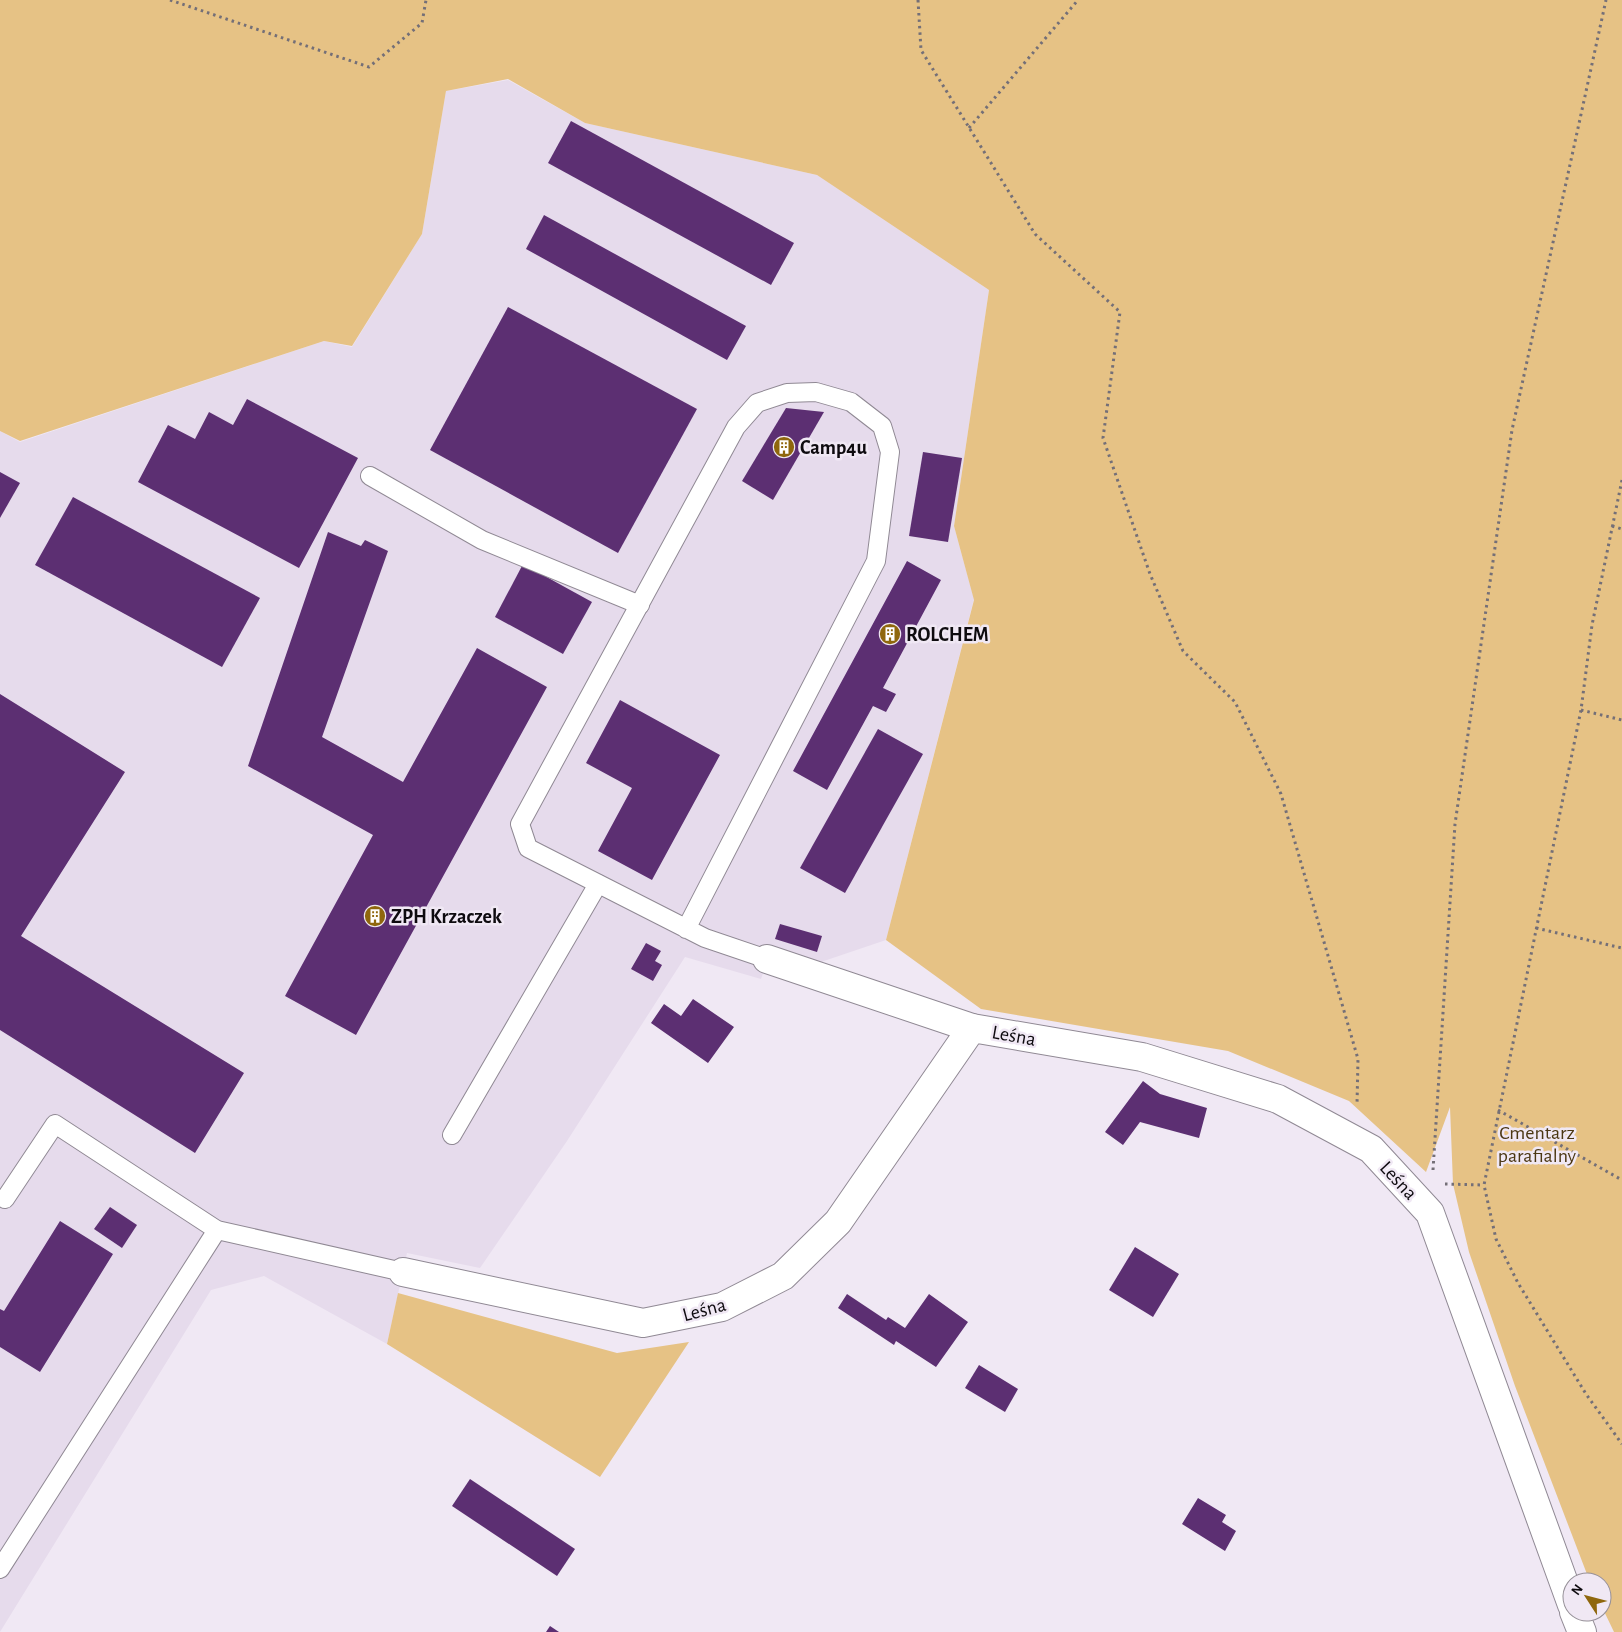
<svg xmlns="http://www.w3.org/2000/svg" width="1622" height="1632" viewBox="0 0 1622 1632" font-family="'Alegreya Sans',sans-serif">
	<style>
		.built { fill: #e6dbec }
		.green { fill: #e6c285 }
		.building { fill: #5c2f72 }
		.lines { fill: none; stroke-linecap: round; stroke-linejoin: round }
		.service-casing { stroke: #908994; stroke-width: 20 }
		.minor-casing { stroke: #908994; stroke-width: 30 }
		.path { stroke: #746f77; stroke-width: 3; stroke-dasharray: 2.5 4; stroke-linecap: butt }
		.service { stroke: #fff; stroke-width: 18 }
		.minor { stroke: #fff; stroke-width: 28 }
		.labels { text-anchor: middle; stroke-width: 5; stroke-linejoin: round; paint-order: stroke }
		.poi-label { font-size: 20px; font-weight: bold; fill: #0e0b0f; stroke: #f0e8f4; text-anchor: start }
		.street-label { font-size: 20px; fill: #0e0b0f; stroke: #f0e8f4 }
		.park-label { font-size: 20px; fill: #4b3713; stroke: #f0e8f4 }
	</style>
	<rect width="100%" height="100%" fill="#f0e8f4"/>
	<!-- built -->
	<polygon class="built" points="508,80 585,123 817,175 989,290 954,526 974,599 886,940 818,963 772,947 761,979 685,957 567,1141 480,1268 407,1253 387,1344 264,1276 211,1290 0,1632 0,431 20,442 324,341 352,347 422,234 446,91"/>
	<!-- green -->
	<g class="green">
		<polygon points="0,0 1622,0 1622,1632 1614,1632 1602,1607 1602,1582 1590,1582 1515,1386 1469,1252 1453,1184 1450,1107 1426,1172 1349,1101 1228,1051 981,1009 886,940 974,600 954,526 989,290 817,175 585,123 508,79 446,91 422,234 352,346 324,341 20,441 0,431"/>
		<polygon points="398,1293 617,1353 689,1342 600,1477 387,1344"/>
	</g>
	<!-- building -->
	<g class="building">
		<polygon points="571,121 794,243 771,285 548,163"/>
		<polygon points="544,215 746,326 727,360 526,249"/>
		<polygon points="508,307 697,409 618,553 430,450"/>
		<polygon points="247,399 358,458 299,568 138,482 168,425 195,439 209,412 233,425"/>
		<polygon points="786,408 824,412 773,500 742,481"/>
		<polygon points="923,452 962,458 948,542 909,536"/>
		<polygon points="0,472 20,483 0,518"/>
		<polygon points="73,497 260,598 222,667 35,565"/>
		<polygon points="328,532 361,546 365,540 388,551 322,737 403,782 477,648 547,687 356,1035 285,996 373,835 248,766"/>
		<polygon points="907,561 941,580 883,688 896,694 886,712 873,706 827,790 793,771"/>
		<polygon points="523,564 592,602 563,654 495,617"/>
		<polygon points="0,694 125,772 21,936 244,1073 195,1153 0,1030"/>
		<polygon points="620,700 720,755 652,880 598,851 632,788 586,763"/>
		<polygon points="878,729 923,754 845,893 800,868"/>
		<polygon points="780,924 822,936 817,952 775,939"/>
		<polygon points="646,943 661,951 655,961 662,965 653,981 631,969"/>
		<polygon points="693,999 734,1027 708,1063 651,1023 664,1004 681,1016"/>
		<polygon points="1143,1081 1160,1094 1207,1108 1199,1138 1140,1122 1123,1145 1105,1132"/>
		<polygon points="110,1207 137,1225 122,1248 94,1229"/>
		<polygon points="60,1221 113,1254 40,1372 0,1347 0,1309 4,1311"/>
		<polygon points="1135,1247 1179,1274 1153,1317 1109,1290"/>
		<polygon points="847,1294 886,1320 888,1317 905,1328 929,1294 968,1322 936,1367 896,1341 894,1345 838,1308"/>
		<polygon points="979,1365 1018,1389 1005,1412 965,1388"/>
		<polygon points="470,1479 575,1549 557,1576 452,1506"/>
		<polygon points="1198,1498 1226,1515 1222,1522 1236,1531 1225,1551 1182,1524"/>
		<polygon points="550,1626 559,1632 546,1632"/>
	</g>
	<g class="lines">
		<!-- service casing -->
		<g class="service-casing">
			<g id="service">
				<polyline points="370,476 482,540 640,605"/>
				<polyline points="686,929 876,561 890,452 882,426 851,402 816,392 787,393 757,403 736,427 520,824 528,848 705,938 767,959"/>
				<polyline points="452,1135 598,884"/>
				<polyline points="5,1199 55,1124 217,1230 403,1272"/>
				<polyline points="0,1569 217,1230"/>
			</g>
		</g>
		<!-- minor casing -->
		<g class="minor-casing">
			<g id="minor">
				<polyline points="767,959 972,1028"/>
				<polyline points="403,1272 643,1323 722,1307 783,1276 838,1222 972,1028 1142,1057 1278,1099 1371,1149 1430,1213 1572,1605"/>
				<polyline points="1574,1612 1582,1632"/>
			</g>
		</g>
		<!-- path -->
		<g class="path">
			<polyline points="170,0 369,67 422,23 426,0"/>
			<polyline points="918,0 921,50 1035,234 1120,312 1103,438 1150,574 1183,651 1235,702 1281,794 1358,1059 1357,1105"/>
			<polyline points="969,128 1078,0"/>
			<polyline points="1622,480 1592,625 1581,710 1484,1185 1496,1239 1518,1283 1586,1394 1622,1444"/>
			<polyline points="1612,526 1622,529"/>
			<polyline points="1581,710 1622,720"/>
			<polyline points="1536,928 1622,948"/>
			<polyline points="1498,1110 1622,1180"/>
			<polyline points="1433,1170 1455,824 1512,430 1606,0"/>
			<polyline points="1445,1184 1484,1185"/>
		</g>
		<!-- service -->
		<use href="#service" class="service"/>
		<!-- minor -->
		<use href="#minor" class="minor"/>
	</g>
	<!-- icons -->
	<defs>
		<g id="building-disc" transform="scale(1.125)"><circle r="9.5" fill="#8f670d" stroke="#f0e8f4"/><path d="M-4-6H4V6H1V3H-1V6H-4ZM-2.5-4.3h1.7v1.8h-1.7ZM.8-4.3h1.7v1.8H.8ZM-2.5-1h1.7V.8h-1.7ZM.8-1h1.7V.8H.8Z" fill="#fff"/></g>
	</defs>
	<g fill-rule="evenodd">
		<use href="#building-disc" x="784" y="447"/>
		<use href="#building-disc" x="890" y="634"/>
		<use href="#building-disc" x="375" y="916"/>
	</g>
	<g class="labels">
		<!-- poi labels -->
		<g class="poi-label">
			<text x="800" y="454">Camp4u</text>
			<text x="906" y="641">ROLCHEM</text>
			<text x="391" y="923">ZPH Krzaczek</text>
		</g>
		<!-- street labels -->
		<g class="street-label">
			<text transform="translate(1014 1035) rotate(10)" y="7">Leśna</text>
			<text transform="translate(1399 1180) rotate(47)" y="7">Leśna</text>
			<text transform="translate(704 1309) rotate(-15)" y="7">Leśna</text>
		</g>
		<!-- park labels -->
		<g class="park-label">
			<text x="1537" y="1139">Cmentarz<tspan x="1537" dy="23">parafialny</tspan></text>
		</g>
	</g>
	<!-- north arrow -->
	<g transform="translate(1587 1597) rotate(306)"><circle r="24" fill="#f0e8f4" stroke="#969098"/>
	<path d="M0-4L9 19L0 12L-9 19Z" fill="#8f670d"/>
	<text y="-8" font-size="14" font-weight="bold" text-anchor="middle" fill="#0e0b0f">N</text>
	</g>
</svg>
